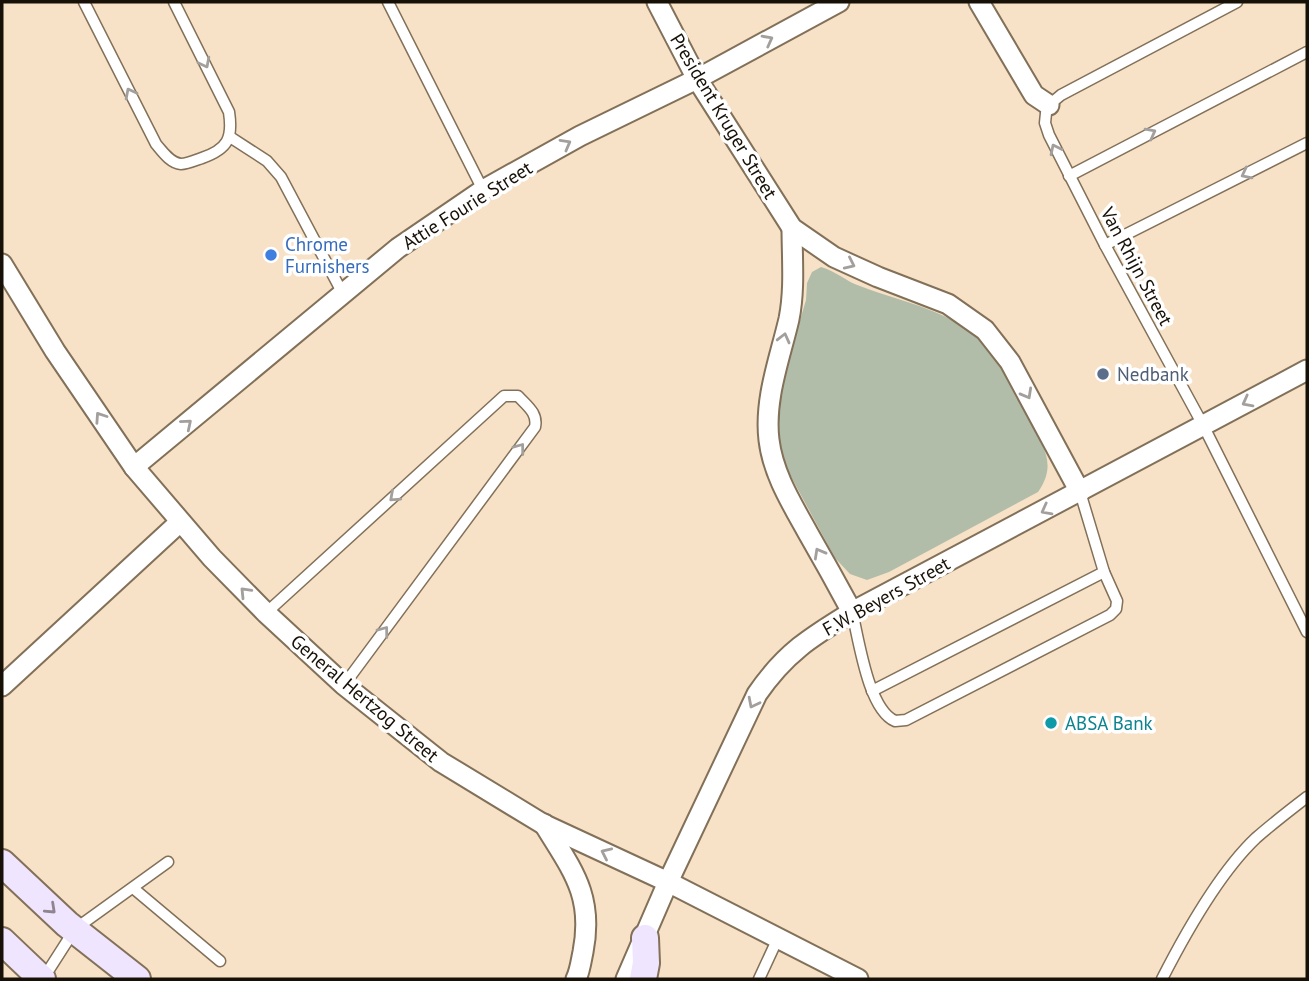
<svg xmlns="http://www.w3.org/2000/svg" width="1309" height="981" viewBox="0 0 1309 981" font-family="'PT Sans',sans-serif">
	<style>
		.green { fill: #b1bda9 }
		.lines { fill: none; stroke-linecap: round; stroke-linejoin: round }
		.lane-casing { stroke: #827058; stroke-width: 13 }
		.street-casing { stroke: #827058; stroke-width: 23 }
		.secondary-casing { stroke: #827058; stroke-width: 30 }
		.lane { stroke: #fff; stroke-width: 10 }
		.street { stroke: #fff; stroke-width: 19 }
		.secondary { stroke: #efe5fe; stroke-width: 26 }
		.oneway { stroke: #a29f9c }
		.oneway2 { stroke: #8e858f }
		.shop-dot { fill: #3f7fe0; stroke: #fff; stroke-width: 2.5 }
		.service-dot { fill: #5c6f8a; stroke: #fff; stroke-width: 2.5 }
		.culture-dot { fill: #0f9aa8; stroke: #fff; stroke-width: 2.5 }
		.labels { text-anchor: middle; stroke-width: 7; stroke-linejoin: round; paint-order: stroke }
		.street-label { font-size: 19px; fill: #171007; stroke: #fff }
		.shop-label { font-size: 19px; fill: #366cbe; stroke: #fff; text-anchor: start }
		.service-label { font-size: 19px; fill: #4e5e75; stroke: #fff; text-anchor: start }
		.culture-label { font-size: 19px; fill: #0d838f; stroke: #fff; text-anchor: start }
	</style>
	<rect width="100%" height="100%" fill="#f7e2c8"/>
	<!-- green -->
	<path class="green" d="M821 267C838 272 845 281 860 286 906 304 952 309 989 348 1002 362 1021 404 1031 423 1044 448 1057 465 1038 492L889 572 867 580 850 574 835 558 783 462 776 417 781 384 806 300 807 283 812 272Z"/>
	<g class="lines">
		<!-- lane casing -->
		<g class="lane-casing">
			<g id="lane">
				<path d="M84 2 156 144C162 151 170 163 181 164 187 164 196 160 202 158 228 149 233 138 229 112L174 2"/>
				<polyline points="388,2 483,190"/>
				<polyline points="1237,2 1061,95 1049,105 1046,113 1045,123 1049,135 1105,245 1203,425 1307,632"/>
				<polyline points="230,137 267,161 281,177 343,294"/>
				<polyline points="1069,176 1307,52"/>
				<polyline points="1105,245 1307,143"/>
				<path d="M852 612C859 640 868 709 895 721L906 720 1110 615 1116 609 1117 601 1104 572 1080 492"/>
				<path d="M266 613 504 396H518C527 406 538 413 535 427L344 685"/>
				<polyline points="872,691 1104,572"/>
				<polyline points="133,888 220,961"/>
				<polyline points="43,979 75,929 168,862"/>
				<polyline points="759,979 778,938"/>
				<path d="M1162 979C1185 934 1219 873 1256 838 1272 824 1290 810 1307 797"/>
			</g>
		</g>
		<!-- street casing -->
		<g class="street-casing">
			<g id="street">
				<polyline points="657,2 697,79 792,228 834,257 878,277 948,304 985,330 1010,362 1080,492"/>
				<polyline points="979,2 1034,95 1049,105"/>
				<path d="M792 228C792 258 795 289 789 319 780 358 764 399 769 440 773 474 792 504 808 533 823 559 838 586 852 612"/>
				<polyline points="2,264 55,351 134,467 212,558 266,613 344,685 441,762 543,824 668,882 858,979"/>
				<polyline points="134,467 398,248 483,190 580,136 697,79 839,2"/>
				<polyline points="2,686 180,522"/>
				<path d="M544 824C572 870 594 895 583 952 581 961 580 971 576 979"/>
				<path d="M626 979 668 882 757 694C785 653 811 637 852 612L1307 370"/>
			</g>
		</g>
		<!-- secondary casing -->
		<g class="secondary-casing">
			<g id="secondary">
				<polyline points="2,863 67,924 137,979"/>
				<polyline points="2,941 42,979"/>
				<polyline points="643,979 646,963 645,938"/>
			</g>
		</g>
		<!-- lane -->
		<use href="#lane" class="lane"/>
		<!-- street -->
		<use href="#street" class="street"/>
		<!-- secondary -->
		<use href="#secondary" class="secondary"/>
	</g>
	<!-- one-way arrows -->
	<defs><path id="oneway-chevron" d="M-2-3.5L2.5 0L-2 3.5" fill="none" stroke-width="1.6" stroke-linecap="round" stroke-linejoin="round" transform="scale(1.75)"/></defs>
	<g class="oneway">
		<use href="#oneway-chevron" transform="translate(768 40) rotate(-28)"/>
		<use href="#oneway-chevron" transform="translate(205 63) rotate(63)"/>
		<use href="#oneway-chevron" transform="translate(130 93) rotate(-117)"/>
		<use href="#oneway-chevron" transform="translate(1151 133) rotate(-28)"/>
		<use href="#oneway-chevron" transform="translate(566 144) rotate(-29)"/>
		<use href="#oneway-chevron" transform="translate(1055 149) rotate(-116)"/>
		<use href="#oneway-chevron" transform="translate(1246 174) rotate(153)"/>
		<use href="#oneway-chevron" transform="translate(850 264) rotate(25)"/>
		<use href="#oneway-chevron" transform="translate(784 338) rotate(-76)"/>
		<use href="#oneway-chevron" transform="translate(1027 394) rotate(61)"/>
		<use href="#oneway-chevron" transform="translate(1247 402) rotate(152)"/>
		<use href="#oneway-chevron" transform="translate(100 417) rotate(-124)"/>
		<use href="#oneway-chevron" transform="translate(187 424) rotate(-40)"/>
		<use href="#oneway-chevron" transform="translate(520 448) rotate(-53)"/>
		<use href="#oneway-chevron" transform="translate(394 497) rotate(138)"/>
		<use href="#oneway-chevron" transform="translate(1046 510) rotate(152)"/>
		<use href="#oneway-chevron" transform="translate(819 553) rotate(-119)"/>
		<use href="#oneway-chevron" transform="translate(245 592) rotate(-134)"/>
		<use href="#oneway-chevron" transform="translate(384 631) rotate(-53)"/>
		<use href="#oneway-chevron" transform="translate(753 703) rotate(117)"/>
		<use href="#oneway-chevron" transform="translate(606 853) rotate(-155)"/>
	</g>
	<use class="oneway2" href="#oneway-chevron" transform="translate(51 909) rotate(43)"/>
	<!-- markers -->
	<circle class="shop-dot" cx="271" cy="255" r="7"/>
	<circle class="service-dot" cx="1103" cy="374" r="7"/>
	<circle class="culture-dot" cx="1051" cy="723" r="7"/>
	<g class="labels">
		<!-- street labels -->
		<g class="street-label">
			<text transform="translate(724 116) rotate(59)" y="7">President Kruger Street</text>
			<text transform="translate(467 205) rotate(-32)" y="7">Attie Fourie Street</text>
			<text transform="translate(1137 266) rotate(62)" y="7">Van Rhijn Street</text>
			<text transform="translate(886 596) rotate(-29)" y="7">F.W. Beyers Street</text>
			<text transform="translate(365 698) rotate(40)" y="7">General Hertzog Street</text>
		</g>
		<!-- shop labels -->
		<g class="shop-label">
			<text x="285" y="251">Chrome<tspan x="285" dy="22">Furnishers</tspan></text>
		</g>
		<!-- service labels -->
		<g class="service-label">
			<text x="1117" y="381">Nedbank</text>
		</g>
		<!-- culture labels -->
		<g class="culture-label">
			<text x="1065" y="730">ABSA Bank</text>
		</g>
	</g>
	<!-- border -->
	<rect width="1309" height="981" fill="none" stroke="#171007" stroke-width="7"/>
</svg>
